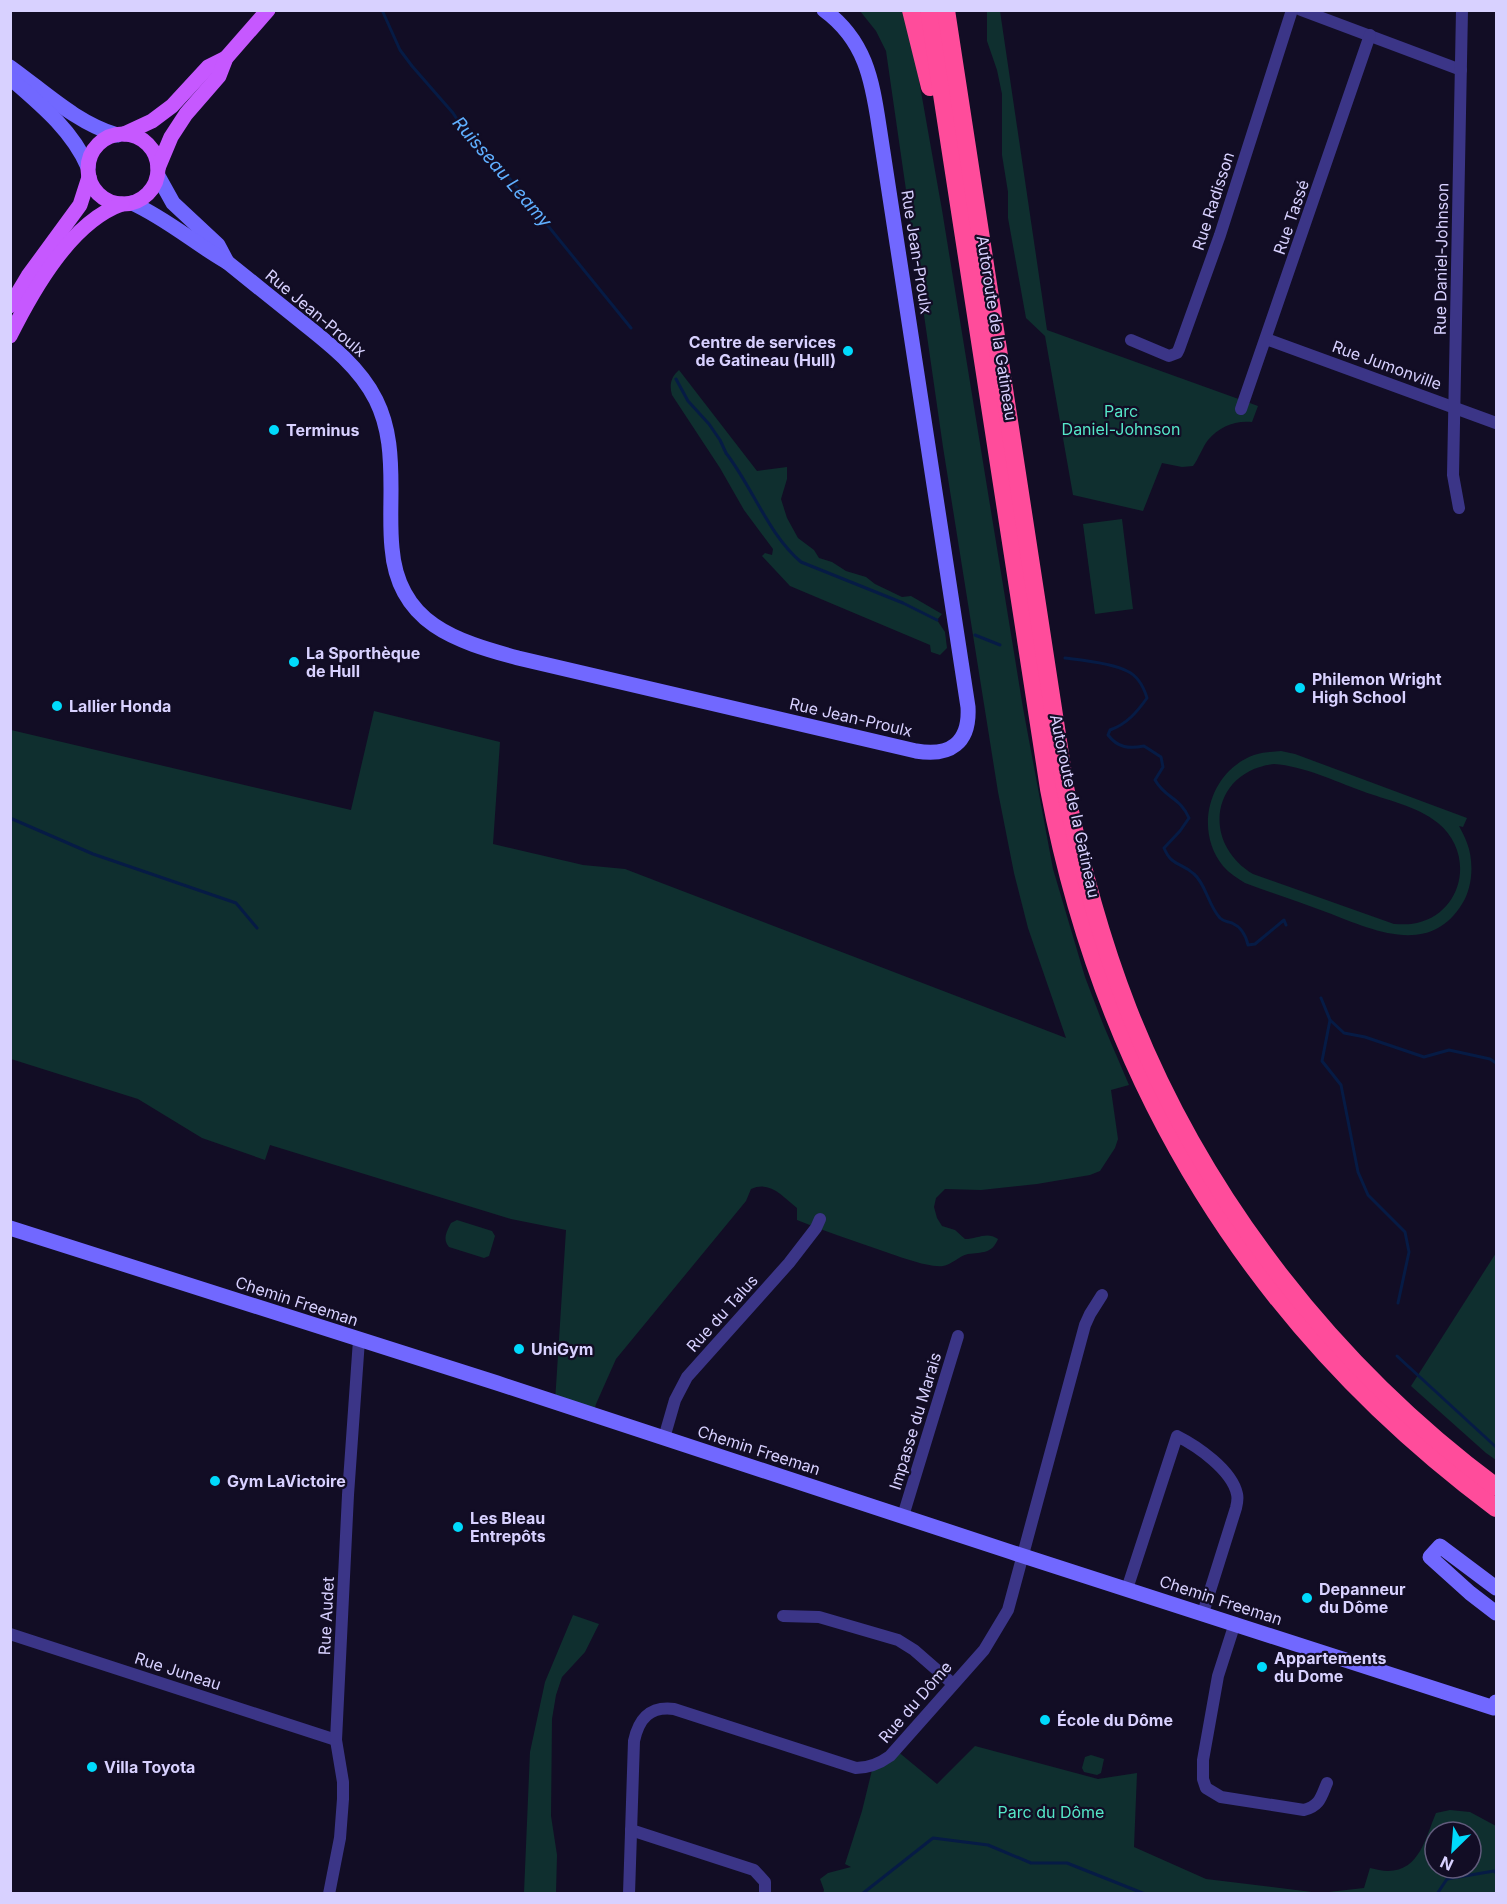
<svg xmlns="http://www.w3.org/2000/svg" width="1507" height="1904" viewBox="0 0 1507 1904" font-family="Inter,sans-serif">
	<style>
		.green { fill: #0f2f2f; fill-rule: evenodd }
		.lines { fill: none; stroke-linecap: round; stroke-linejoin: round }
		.stream { stroke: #061b45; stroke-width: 3 }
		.street { stroke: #3b3587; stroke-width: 12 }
		.secondary { stroke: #7168ff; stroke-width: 15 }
		.primary { stroke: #c658ff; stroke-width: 15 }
		.highway { stroke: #ff4c9b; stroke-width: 18 }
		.poi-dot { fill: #00dafc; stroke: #120d25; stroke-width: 2 }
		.labels { text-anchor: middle; stroke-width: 4.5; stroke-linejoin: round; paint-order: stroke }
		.street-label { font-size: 16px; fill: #d8d1ff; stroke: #120d25 }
		.poi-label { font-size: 16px; font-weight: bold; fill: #d8d1ff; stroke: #120d25; text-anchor: start }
		.park-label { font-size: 16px; fill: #55e7c8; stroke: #120d25 }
		.water-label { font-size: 18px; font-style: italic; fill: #5fafff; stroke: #120d25 }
	</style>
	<rect width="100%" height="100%" fill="#120d25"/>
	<!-- green -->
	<g class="green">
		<path d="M860 11H903L917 69 942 210 1023 708 1053 869 1085 977 1103 1024 1129 1085 1111 1090 1118 1139 1115 1148 1100 1171 1090 1175 1037 1184 981 1190 945 1189 936 1198 934 1207 937 1218 942 1226 955 1230 965 1239C977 1239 987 1231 998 1239 992 1254 982 1252 968 1254 959 1256 951 1265 943 1266 928 1268 895 1255 880 1250 852 1240 824 1231 797 1220V1208C783 1197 770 1180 751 1189L746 1201 616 1359 596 1404 593 1415 555 1402 566 1230 511 1219 270 1145 265 1160 202 1138 138 1099 11 1059V730L351 810 374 711 500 742 493 844 583 865 625 869 1066 1038 1028 928 1014 873 998 792 943 447 886 51 876 31Z"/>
		<path d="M987 11H1000L1047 330 1258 406 1252 422C1235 420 1219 427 1208 440 1202 448 1199 458 1193 466L1182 467 1162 463 1143 511 1073 495 1045 336 1026 318 1008 218V192L1002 155V94L997 70 987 41Z"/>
		<path d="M679 370 757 471 787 467V479L781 499 787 518 798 538 814 550 819 558 832 562 846 571 866 577 875 584 902 597 911 596 942 614 937 620 945 632 947 648 940 655 931 652 930 645 790 586 762 556 765 553 772 555 773 549 744 510 720 468 672 395C669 385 671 377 679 370Z"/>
		<polygon points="1122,519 1133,609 1095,614 1083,524"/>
		<path d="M1281 751 1295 754 1467 818 1463 827 1459 826C1462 832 1465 837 1467 843 1474 861 1473 887 1462 904 1429 958 1371 929 1326 912 1299 902 1272 893 1245 883 1237 878 1229 873 1223 866 1193 829 1210 771 1254 755 1263 752 1272 752 1281 751ZM1274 764C1304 766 1334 781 1362 791 1386 800 1417 806 1438 823 1475 853 1464 912 1417 923 1409 925 1401 924 1394 924L1253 874C1200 842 1212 771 1274 764Z"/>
		<path d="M457 1220 492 1231 495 1236 489 1256 484 1258 449 1247C442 1239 447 1231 451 1223Z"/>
		<polygon points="1496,1253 1496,1460 1486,1453 1411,1386"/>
		<polygon points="573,1615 599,1624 585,1652 562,1677 556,1695 552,1719 551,1816 557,1855 556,1893 524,1893 530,1752 545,1682"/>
		<path d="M975 1746 1098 1779 1137 1773 1134 1847 1206 1879 1320 1893 1364 1888 1370 1868C1376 1869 1382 1871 1388 1871 1420 1871 1426 1836 1436 1813L1450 1810 1470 1812 1496 1826V1893L823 1894 824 1890 820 1879 828 1873 851 1867 845 1864 862 1811 873 1766 896 1750 937 1784ZM1435 1832H1471V1868H1435Z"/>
		<polygon points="1091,1755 1104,1759 1101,1773 1097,1775 1084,1772 1082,1768 1085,1757"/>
	</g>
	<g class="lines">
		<!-- stream -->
		<g class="stream">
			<polyline points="382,10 400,50 412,66 453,113 464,130 479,141 631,328"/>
			<path d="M676 379 688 401 709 424 720 440 726 453C753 488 768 534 801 562L903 603 937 620"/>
			<polyline points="975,635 1000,645"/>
			<path d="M1065 658C1081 660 1113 663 1127 671 1138 676 1144 688 1147 698 1137 712 1127 724 1110 730L1108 735C1118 748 1129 749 1144 746L1161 757 1163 767 1155 780C1166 799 1180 797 1189 818L1180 831 1164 848C1172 867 1181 862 1194 874 1206 884 1208 905 1220 918 1224 922 1227 921 1232 923 1241 927 1246 936 1248 945L1255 944 1284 920 1286 925"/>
			<polyline points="10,818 93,854 236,903 257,928"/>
			<polyline points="1321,998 1330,1020 1344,1033 1365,1037 1424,1057 1449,1050 1490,1059 1496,1063"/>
			<polyline points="1330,1020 1322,1061 1341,1085 1358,1172 1368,1195 1405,1232 1409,1252 1398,1303"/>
			<polyline points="1397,1356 1496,1447"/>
			<polyline points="862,1894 933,1838 988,1845 1031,1863 1067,1863 1145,1894"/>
			<polyline points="1267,1894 1297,1894"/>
			<polyline points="1437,1894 1447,1879 1494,1871 1496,1873"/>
		</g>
		<!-- street -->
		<g class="street">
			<polyline points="1301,10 1461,70"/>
			<polyline points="1266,339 1496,423"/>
			<polyline points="1131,340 1169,356 1177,353 1179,349 1220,235 1292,10"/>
			<polyline points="1241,409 1370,35"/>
			<polyline points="1459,508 1453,475 1462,10"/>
			<polyline points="664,1438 675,1400 687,1377 789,1263 816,1228 820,1219"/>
			<polyline points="903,1516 958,1336"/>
			<path d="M1127 1589 1177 1436C1197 1446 1232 1470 1237 1494 1238 1498 1237 1504 1236 1508L1203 1613"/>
			<polyline points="783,1616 819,1617 898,1640 914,1650 953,1684"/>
			<path d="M1235 1623 1218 1676 1203 1760V1779L1206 1788 1221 1797 1304 1810C1320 1806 1321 1797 1327 1783"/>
			<polyline points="10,1634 336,1740"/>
			<polyline points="631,1830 754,1870 765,1882 765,1894"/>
			<polyline points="329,1894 340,1838 343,1799 343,1782 336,1740 348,1495 359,1340"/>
			<path d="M629 1894 634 1741C639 1718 650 1706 674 1709L856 1768C869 1768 879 1764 890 1756L984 1650 1008 1610 1085 1325 1090 1314 1102 1295"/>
		</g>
		<!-- secondary -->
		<g class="secondary">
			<path d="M10 67C45 92 75 122 117 135"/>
			<path d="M10 78C40 104 72 130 88 167"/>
			<polyline points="158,176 173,203 218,245 227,262"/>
			<path d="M132 203C167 219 194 243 227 262 251 281 274 300 298 319 327 342 359 366 376 400 390 428 391 458 391 489 391 509 390 529 392 548 398 624 456 641 518 658L916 751C950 757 970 743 968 707L879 126C872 79 865 40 824 10"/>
			<polyline points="10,1228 497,1383 1011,1552 1494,1708 1496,1702"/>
			<polyline points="1496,1588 1440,1546 1430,1557 1470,1593 1496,1613"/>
		</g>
		<!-- primary -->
		<g class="primary">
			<polyline points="124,134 152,121 172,106 208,67 226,58"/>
			<circle cx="123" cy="169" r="35"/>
			<polyline points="158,168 171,137 186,114 219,76 226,58 268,10"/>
			<polyline points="10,306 28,276 80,205 89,177"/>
			<path d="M10 336C33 290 71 222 122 204"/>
		</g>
		<!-- highway -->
		<g class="highway">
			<polyline points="911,10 930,87"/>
			<path d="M929 10 1049 789C1105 1085 1254 1328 1496 1508"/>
			<path d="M946 10 1065 787C1080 863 1100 937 1128 1009 1202 1198 1333 1366 1496 1487"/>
		</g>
	</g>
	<!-- markers -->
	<g class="poi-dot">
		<circle cx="848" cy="351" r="6"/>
		<circle cx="274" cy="430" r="6"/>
		<circle cx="294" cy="662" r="6"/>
		<circle cx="1300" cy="688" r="6"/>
		<circle cx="57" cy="706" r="6"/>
		<circle cx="519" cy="1349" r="6"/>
		<circle cx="215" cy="1481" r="6"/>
		<circle cx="458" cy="1527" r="6"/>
		<circle cx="1307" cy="1598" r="6"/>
		<circle cx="1262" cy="1667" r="6"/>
		<circle cx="1045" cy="1720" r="6"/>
		<circle cx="92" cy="1767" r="6"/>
	</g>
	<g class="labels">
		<!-- street labels -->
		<g class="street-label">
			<text transform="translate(1213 201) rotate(-72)" y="6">Rue Radisson</text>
			<text transform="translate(1291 217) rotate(-71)" y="6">Rue Tassé</text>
			<text transform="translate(917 252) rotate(81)" y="6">Rue Jean-Proulx</text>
			<text transform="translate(1441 259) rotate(-89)" y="6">Rue Daniel-Johnson</text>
			<text transform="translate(316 313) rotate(40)" y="6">Rue Jean-Proulx</text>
			<text transform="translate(997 328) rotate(81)" y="6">Autoroute de la Gatineau</text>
			<text transform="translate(1387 365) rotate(20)" y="6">Rue Jumonville</text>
			<text transform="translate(851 717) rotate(13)" y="6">Rue Jean-Proulx</text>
			<text transform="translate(1075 806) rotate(78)" y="6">Autoroute de la Gatineau</text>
			<text transform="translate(297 1301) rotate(18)" y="6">Chemin Freeman</text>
			<text transform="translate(722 1313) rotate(-48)" y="6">Rue du Talus</text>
			<text transform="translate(915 1421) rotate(-73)" y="6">Impasse du Marais</text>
			<text transform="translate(759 1450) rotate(18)" y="6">Chemin Freeman</text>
			<text transform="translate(1221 1600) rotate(18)" y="6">Chemin Freeman</text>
			<text transform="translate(326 1616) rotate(-87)" y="6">Rue Audet</text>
			<text transform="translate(178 1671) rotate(18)" y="6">Rue Juneau</text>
			<text transform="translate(915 1702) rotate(-49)" y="6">Rue du Dôme</text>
		</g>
		<!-- poi labels -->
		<g class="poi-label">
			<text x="836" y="348" text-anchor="end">Centre de services<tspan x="836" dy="18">de Gatineau (Hull)</tspan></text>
			<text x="286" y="436">Terminus</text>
			<text x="306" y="659">La Sporthèque<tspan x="306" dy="18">de Hull</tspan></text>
			<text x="1312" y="685">Philemon Wright<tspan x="1312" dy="18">High School</tspan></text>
			<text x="69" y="712">Lallier Honda</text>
			<text x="531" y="1355">UniGym</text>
			<text x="227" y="1487">Gym LaVictoire</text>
			<text x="470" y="1524">Les Bleau<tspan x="470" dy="18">Entrepôts</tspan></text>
			<text x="1319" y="1595">Depanneur<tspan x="1319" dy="18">du Dôme</tspan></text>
			<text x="1274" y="1664">Appartements<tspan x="1274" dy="18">du Dome</tspan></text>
			<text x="1057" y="1726">École du Dôme</text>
			<text x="104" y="1773">Villa Toyota</text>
		</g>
		<!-- park labels -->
		<g class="park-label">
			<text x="1121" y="417">Parc<tspan x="1121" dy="18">Daniel-Johnson</tspan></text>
			<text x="1051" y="1818">Parc du Dôme</text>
		</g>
		<!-- water labels -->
		<g class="water-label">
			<text transform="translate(502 172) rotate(49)" y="6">Ruisseau Leamy</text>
		</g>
	</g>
	<!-- border -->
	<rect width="1507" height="1904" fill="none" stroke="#d8d1ff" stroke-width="24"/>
	<!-- north arrow -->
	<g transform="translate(1453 1850) rotate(205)"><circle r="28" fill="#120d25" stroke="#615b7c" stroke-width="1.5"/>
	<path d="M0-4.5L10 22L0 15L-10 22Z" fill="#00dafc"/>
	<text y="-9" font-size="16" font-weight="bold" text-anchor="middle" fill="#d8d1ff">N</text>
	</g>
</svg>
